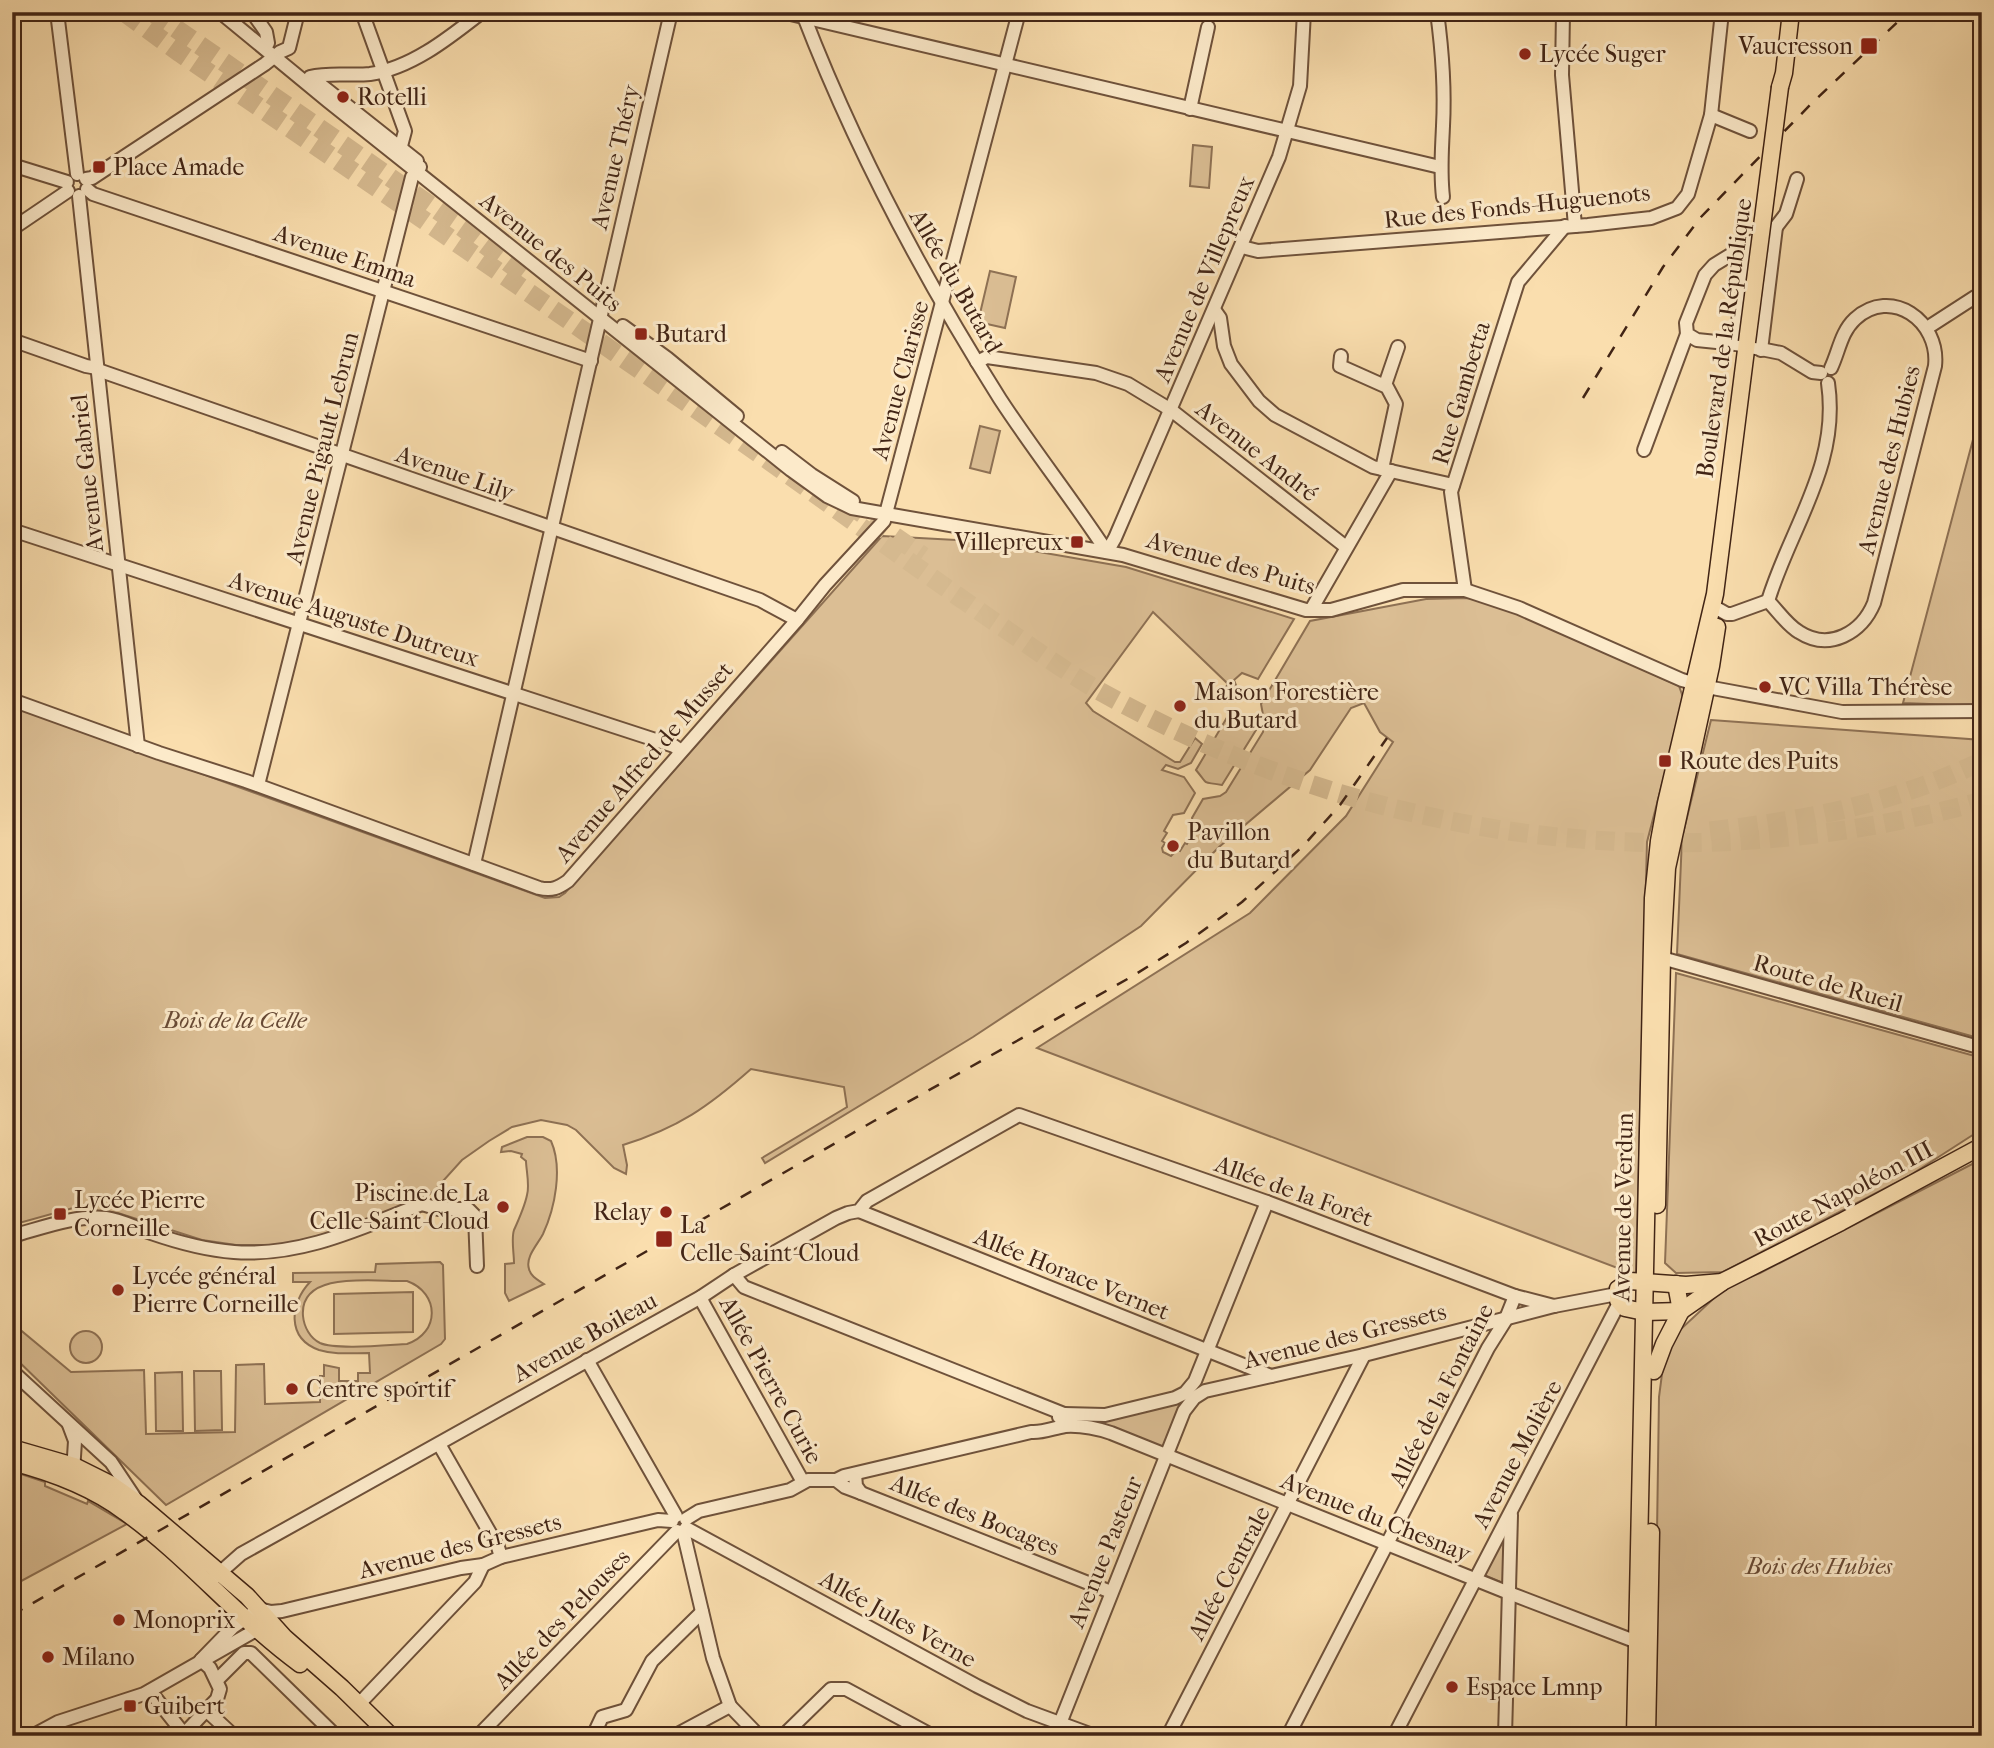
<svg xmlns="http://www.w3.org/2000/svg" width="1994" height="1748" viewBox="0 0 1994 1748" font-family="'IM FELL French Canon',serif">
	<style>
		.green { fill: #dbbe94; stroke: #8e7154; stroke-width: 2; fill-rule: evenodd }
		.lines { fill: none; stroke-linecap: round; stroke-linejoin: round }
		.highway-tunnel { stroke: #d5b98f; stroke-width: 19; stroke-dasharray: 19 10; stroke-linecap: butt }
		.minor-casing { stroke: #6f523b; stroke-width: 16 }
		.major-casing { stroke: #412415; stroke-width: 19 }
		.minor { stroke: #fceaca; stroke-width: 12 }
		.major { stroke: #fadeae; stroke-width: 16 }
		.rail { stroke: #412415; stroke-width: 2.5; stroke-dasharray: 12 12; stroke-linecap: butt }
		.major-bridge-casing { stroke: #412415; stroke-width: 19; stroke-linecap: butt }
		.major-bridge { stroke: #fadeae; stroke-width: 16 }
		.poi-dot { fill: #8f2418; stroke: #fceaca; stroke-width: 2.5 }
		.labels { text-anchor: middle; stroke-width: 6; stroke-linejoin: round; paint-order: stroke }
		.poi-label { font-size: 24px; fill: #412415; stroke: #fceaca; text-anchor: start }
		.street-label { font-size: 24px; fill: #412415; stroke: #fceaca }
		.park-label { font-size: 24px; font-style: italic; fill: #684a35; stroke: #fceaca }
	</style>
	<rect width="100%" height="100%" fill="#fadeae"/>
	<filter id="stains"><feTurbulence type="fractalNoise" baseFrequency=".00286" numOctaves="4"/><feColorMatrix values="0 0 0 0 .2 0 0 0 0 .09 0 0 0 0 .02 0 0 0 .5 -.17"/></filter>
	<radialGradient id="worn" r=".72"><stop offset=".6" stop-color="#630" stop-opacity="0"/><stop offset="1" stop-color="#630" stop-opacity=".3"/></radialGradient>
	<!-- green -->
	<g class="green">
		<polygon points="1193,145 1212,147 1209,188 1190,186"/>
		<polygon points="990,271 1016,277 1005,328 978,322"/>
		<polygon points="1979,417 1982,418 1982,706 1903,703"/>
		<polygon points="980,426 1000,431 990,473 970,468"/>
		<path d="M882 536 975 541 1126 567 1294 619 1258 679 1242 673 1234 680 1241 698 1228 702 1220 696 1228 684 1153 612 1086 703 1093 711 1175 762H1180L1195 738 1202 744 1191 763 1178 769 1166 765 1162 770 1184 777 1195 793 1184 813 1173 815 1164 831 1167 833 1162 841 1165 843 1162 848 1163 852 1171 856 1177 850 1180 851 1185 843 1187 844 1195 829 1192 818 1203 799 1220 796 1226 792 1263 732 1264 720 1261 704 1310 621 1426 599 1468 598 1486 601 1526 616 1679 686 1684 700 1647 842 1636 1275 1037 1048 1250 913 1346 816 1393 742 1380 732 1364 703 1351 708 1310 770 1219 847 1141 926 973 1037 765 1163 762 1158 847 1107 844 1087 751 1069C708 1107 678 1128 623 1145L627 1165 626 1174 614 1168 576 1130 567 1125 541 1120 512 1127 489 1141 462 1160 434 1191 410 1207 324 1241 282 1245H236L202 1240 118 1213 73 1208 12 1225V705L545 898 559 897 565 893Z"/>
		<path d="M1229 714 1246 716 1256 730 1222 785C1201 781 1210 787 1196 770Z"/>
		<polygon points="1711,720 1982,740 1982,1039 1677,954 1682,838"/>
		<polygon points="1676,973 1982,1058 1982,1129 1909,1176 1723,1272 1676,1273 1665,1263"/>
		<path d="M527 1137H543L551 1141C563 1168 555 1208 543 1234 538 1244 525 1257 529 1269 531 1277 538 1280 544 1284L509 1301 505 1293V1264L514 1263C514 1253 511 1239 514 1230 519 1219 525 1205 527 1195 530 1185 526 1169 526 1161L521 1157 522 1154 511 1151 501 1152 502 1147Z"/>
		<polygon points="1982,1159 1982,1735 1654,1736 1659,1397 1666,1343 1727,1286 1760,1273"/>
		<path d="M440 1262 443 1265 445 1339 441 1344 166 1505 12 1355V1323L71 1372 144 1370 146 1434 235 1432 236 1365 264 1364 265 1404 320 1402V1376H324V1365L339 1368V1381H358V1373H370L369 1353C352 1353 335 1355 319 1350 286 1338 290 1303 310 1282H293V1273L375 1272 376 1264ZM407 1281C440 1293 440 1333 407 1344 387 1345 336 1350 320 1343 310 1338 304 1327 303 1316 299 1269 377 1282 407 1281Z"/>
		<polygon points="413,1292 413,1332 334,1334 334,1294"/>
		<circle cx="86" cy="1347" r="16"/>
		<polygon points="194,1371 221,1371 222,1430 195,1431"/>
		<polygon points="182,1372 183,1431 156,1431 155,1373"/>
		<polygon points="1175,1398 1182,1402 1184,1411 1166,1457 1100,1429 1100,1422 1105,1415"/>
		<polygon points="12,1471 45,1482 45,1486 87,1504 88,1501 127,1524 12,1586"/>
		<polygon points="1508,1535 1505,1577 1503,1583 1484,1575 1503,1537"/>
	</g>
	<g class="lines">
		<!-- highway-tunnel -->
		<g class="highway-tunnel">
			<path d="M124 12 180 53C366 180 551 307 734 436 821 497 905 560 992 620 1029 645 1065 672 1103 693 1373 843 1683 883 1982 801"/>
			<polyline points="152,12 463,228 526,276"/>
			<polyline points="847,503 923,556"/>
			<path d="M1710 831C1808 820 1892 804 1982 761"/>
		</g>
		<!-- minor casing -->
		<g class="minor-casing">
			<g id="minor">
				<polyline points="57,12 77,174"/>
				<polyline points="220,12 328,101 791,470 827,496 852,508 1123,555 1306,610 1331,610 1403,590 1465,590 1519,608 1682,680 1707,687 1842,712 1982,711"/>
				<polyline points="252,12 266,32 268,43"/>
				<polyline points="362,12 405,131 401,146"/>
				<polyline points="782,12 1440,167"/>
				<path d="M1437 12C1442 49 1445 89 1443 126 1442 151 1440 171 1443 197"/>
				<polyline points="1563,12 1562,75 1575,226"/>
				<path d="M803 14C855 149 923 277 1000 399 1034 451 1073 500 1107 552"/>
				<path d="M310 77C330 72 350 76 370 74 412 68 450 37 482 12"/>
				<polyline points="316,81 417,161"/>
				<polyline points="1190,109 1208,27"/>
				<polyline points="1711,115 1750,131"/>
				<polyline points="12,165 67,182"/>
				<polyline points="86,179 92,178 265,64 280,52 289,48 298,12"/>
				<polyline points="1797,179 1786,214 1776,227 1714,265 1705,275 1686,323 1687,334 1697,340 1736,344 1781,353 1812,372 1821,373"/>
				<polyline points="87,189 93,194 591,361"/>
				<polyline points="79,196 138,746"/>
				<polyline points="12,229 68,191"/>
				<polyline points="1242,247 1258,251 1588,225 1651,218 1677,208 1688,194 1711,115 1722,12"/>
				<polyline points="1215,311 1220,318 1224,346 1231,364 1259,401 1275,415 1373,467 1453,485"/>
				<polyline points="623,326 667,358 737,416"/>
				<polyline points="1927,328 1975,297"/>
				<polyline points="12,340 86,366 97,368"/>
				<polyline points="1736,344 1746,243"/>
				<polyline points="1761,350 1776,227"/>
				<polyline points="1341,356 1340,366 1387,387 1396,404 1382,469"/>
				<polyline points="977,362 987,357 1096,373 1128,384 1171,410 1346,547"/>
				<polyline points="98,370 760,600 797,620"/>
				<polyline points="1385,385 1398,347"/>
				<polyline points="1644,450 1687,334"/>
				<polyline points="782,452 812,475 853,501"/>
				<polyline points="12,530 674,746 681,751"/>
				<polyline points="1107,552 1115,538 1279,157 1300,86 1304,12"/>
				<polyline points="1465,590 1451,492 1518,282 1565,226"/>
				<path d="M1768 601C1778 611 1787 625 1799 632 1830 652 1862 632 1874 603L1935 366C1940 321 1891 286 1855 319 1841 332 1839 351 1831 368"/>
				<path d="M1768 601C1791 526 1840 465 1828 383"/>
				<polyline points="1718,609 1727,614 1732,614 1768,601"/>
				<polyline points="1311,610 1391,471"/>
				<path d="M12 700 159 753 246 781 539 888C552 891 558 888 568 881L797 620 825 585 884 521 1019 12"/>
				<polyline points="258,785 412,177 420,167"/>
				<polyline points="474,864 671,12"/>
				<polyline points="1662,958 1982,1048"/>
				<polyline points="859,1211 1271,1376"/>
				<path d="M12 1236C42 1228 74 1215 106 1218 121 1220 136 1228 151 1233 177 1242 206 1250 234 1252 301 1257 361 1228 422 1204L439 1209H468L475 1216 477 1266"/>
				<polyline points="734,1275 744,1287 1064,1414 1064,1426"/>
				<polyline points="701,1297 703,1303 803,1482"/>
				<polyline points="587,1360 676,1516"/>
				<polyline points="12,1371 111,1462 135,1498"/>
				<polyline points="1059,1417 1064,1414 1105,1415 1175,1398 1185,1393 1195,1381 1267,1202"/>
				<polyline points="69,1425 75,1441 73,1472"/>
				<polyline points="439,1444 498,1547 501,1557"/>
				<polyline points="836,1480 845,1487 861,1493 856,1486 855,1474"/>
				<polyline points="861,1493 1111,1592"/>
				<path d="M686 1519 699 1511 790 1490 808 1480H836L844 1476 1031 1432C1043 1433 1053 1428 1065 1426 1081 1425 1096 1428 1111 1433L1509 1593 1637 1642"/>
				<polyline points="686,1528 977,1686 1027,1711 1095,1736"/>
				<polyline points="215,1577 241,1554 701,1297 734,1275 836,1218 848,1213 859,1211 867,1201 1019,1115 1267,1202 1515,1296 1554,1306"/>
				<polyline points="201,1660 233,1627 259,1609 271,1612 282,1611 461,1568 483,1565 501,1557 658,1520 672,1521"/>
				<polyline points="217,1680 244,1653 251,1653 336,1736"/>
				<polyline points="150,1691 184,1734"/>
				<polyline points="359,1704 475,1582 483,1565"/>
				<polyline points="730,1706 759,1736"/>
				<polyline points="207,1711 234,1736"/>
				<polyline points="32,1736 58,1722 144,1694 256,1630 262,1624"/>
				<polyline points="182,1736 217,1699 220,1689 210,1668 201,1660"/>
				<polyline points="478,1736 677,1531"/>
				<polyline points="593,1736 602,1717 626,1710 652,1661 702,1612"/>
				<polyline points="674,1736 730,1706 713,1658 683,1531"/>
				<polyline points="786,1736 787,1732 831,1689 846,1689 933,1736"/>
				<polyline points="1055,1736 1184,1411 1194,1398 1205,1391 1364,1355 1554,1306 1617,1294"/>
				<polyline points="1168,1736 1364,1355"/>
				<polyline points="1288,1736 1488,1348 1505,1321 1515,1296"/>
				<polyline points="1394,1736 1619,1303"/>
				<polyline points="1505,1736 1511,1515"/>
			</g>
		</g>
		<!-- major casing -->
		<g class="major-casing">
			<g id="major">
				<polyline points="1780,87 1784,73 1791,12"/>
				<polyline points="1657,1205 1662,958 1667,868 1711,666 1717,627"/>
				<polyline points="1681,1311 1724,1281 1841,1222 1982,1146"/>
				<polyline points="1681,1311 1644,1312 1625,1308 1618,1300 1618,1289 1630,1281 1686,1285 1722,1282"/>
				<polyline points="1654,1371 1664,1344 1681,1311 1676,1284"/>
				<polyline points="12,1448 74,1466 112,1485 139,1504 247,1596 285,1638 342,1688 391,1736"/>
				<path d="M12 1462C51 1472 93 1488 125 1512 188 1557 237 1618 300 1664"/>
				<polyline points="1635,1736 1653,898 1659,841 1666,803 1715,594 1747,342"/>
				<polyline points="1647,1736 1651,1532"/>
			</g>
		</g>
		<!-- minor -->
		<use href="#minor" class="minor"/>
		<!-- major -->
		<use href="#major" class="major"/>
		<!-- rail -->
		<g class="rail">
			<polyline points="1583,398 1663,267 1701,217 1810,105 1908,12"/>
			<polyline points="12,1615 874,1121 1131,977 1186,943 1242,902 1303,846 1340,805 1387,738"/>
		</g>
		<!-- major-bridge casing -->
		<g class="major-bridge-casing">
			<polyline id="major-bridge" points="1747,342 1780,87"/>
		</g>
		<!-- major-bridge -->
		<use href="#major-bridge" class="major-bridge"/>
	</g>
	<!-- markers -->
	<g class="poi-dot">
		<rect x="1860" y="37" width="18" height="18" rx="3.5"/>
		<circle cx="1525" cy="54" r="7"/>
		<circle cx="343" cy="97" r="7"/>
		<rect x="92" y="160" width="14" height="14" rx="3.5"/>
		<rect x="634" y="327" width="14" height="14" rx="3.5"/>
		<rect x="1070" y="535" width="14" height="14" rx="3.5"/>
		<circle cx="1765" cy="687" r="7"/>
		<circle cx="1180" cy="706" r="7"/>
		<rect x="1658" y="754" width="14" height="14" rx="3.5"/>
		<circle cx="1173" cy="846" r="7"/>
		<circle cx="503" cy="1207" r="7"/>
		<circle cx="666" cy="1212" r="7"/>
		<rect x="53" y="1207" width="14" height="14" rx="3.5"/>
		<rect x="655" y="1230" width="18" height="18" rx="3.5"/>
		<circle cx="118" cy="1290" r="7"/>
		<circle cx="292" cy="1389" r="7"/>
		<circle cx="119" cy="1620" r="7"/>
		<circle cx="48" cy="1657" r="7"/>
		<circle cx="1452" cy="1687" r="7"/>
		<rect x="123" y="1699" width="14" height="14" rx="3.5"/>
	</g>
	<g class="labels">
		<!-- poi labels -->
		<g class="poi-label">
			<text x="1853" y="54" text-anchor="end">Vaucresson</text>
			<text x="1539" y="62">Lycée Suger</text>
			<text x="357" y="105">Rotelli</text>
			<text x="113" y="175">Place Amade</text>
			<text x="655" y="342">Butard</text>
			<text x="1063" y="550" text-anchor="end">Villepreux</text>
			<text x="1779" y="695">VC Villa Thérèse</text>
			<text x="1194" y="700">Maison Forestière<tspan x="1194" dy="28">du Butard</tspan></text>
			<text x="1679" y="769">Route des Puits</text>
			<text x="1187" y="840">Pavillon<tspan x="1187" dy="28">du Butard</tspan></text>
			<text x="489" y="1201" text-anchor="end">Piscine de La<tspan x="489" dy="28">Celle-Saint-Cloud</tspan></text>
			<text x="74" y="1208">Lycée Pierre<tspan x="74" dy="28">Corneille</tspan></text>
			<text x="652" y="1220" text-anchor="end">Relay</text>
			<text x="680" y="1233">La<tspan x="680" dy="28">Celle-Saint-Cloud</tspan></text>
			<text x="132" y="1284">Lycée général<tspan x="132" dy="28">Pierre Corneille</tspan></text>
			<text x="306" y="1397">Centre sportif</text>
			<text x="133" y="1628">Monoprix</text>
			<text x="62" y="1665">Milano</text>
			<text x="1466" y="1695">Espace Lmnp</text>
			<text x="144" y="1714">Guibert</text>
		</g>
		<!-- street labels -->
		<g class="street-label">
			<text transform="translate(615 157) rotate(-77)" y="8">Avenue Théry</text>
			<text transform="translate(1517 206) rotate(-6)" y="8">Rue des Fonds-Huguenots</text>
			<text transform="translate(551 252) rotate(39)" y="8">Avenue des Puits</text>
			<text transform="translate(345 256) rotate(19)" y="8">Avenue Emma</text>
			<text transform="translate(1204 279) rotate(-67)" y="8">Avenue de Villepreux</text>
			<text transform="translate(956 281) rotate(60)" y="8">Allée du Butard</text>
			<text transform="translate(1724 338) rotate(-82)" y="8">Boulevard de la République</text>
			<text transform="translate(900 380) rotate(-75)" y="8">Avenue Clarisse</text>
			<text transform="translate(1461 393) rotate(-73)" y="8">Rue Gambetta</text>
			<text transform="translate(322 448) rotate(-76)" y="8">Avenue Pigault Lebrun</text>
			<text transform="translate(1257 451) rotate(38)" y="8">Avenue André</text>
			<text transform="translate(1889 460) rotate(-76)" y="8">Avenue des Hubies</text>
			<text transform="translate(87 473) rotate(-96)" y="8">Avenue Gabriel</text>
			<text transform="translate(455 473) rotate(19)" y="8">Avenue Lily</text>
			<text transform="translate(1231 563) rotate(16)" y="8">Avenue des Puits</text>
			<text transform="translate(354 619) rotate(18)" y="8">Avenue Auguste Dutreux</text>
			<text transform="translate(644 762) rotate(-49)" y="8">Avenue Alfred de Musset</text>
			<text transform="translate(1828 983) rotate(16)" y="8">Route de Rueil</text>
			<text transform="translate(1294 1191) rotate(20)" y="8">Allée de la Forêt</text>
			<text transform="translate(1843 1194) rotate(-28)" y="8">Route Napoléon III</text>
			<text transform="translate(1623 1207) rotate(-89)" y="8">Avenue de Verdun</text>
			<text transform="translate(1072 1274) rotate(22)" y="8">Allée Horace Vernet</text>
			<text transform="translate(1345 1336) rotate(-14)" y="8">Avenue des Gressets</text>
			<text transform="translate(585 1337) rotate(-29)" y="8">Avenue Boileau</text>
			<text transform="translate(771 1380) rotate(61)" y="8">Allée Pierre Curie</text>
			<text transform="translate(1441 1395) rotate(-63)" y="8">Allée de la Fontaine</text>
			<text transform="translate(1517 1454) rotate(-62)" y="8">Avenue Molière</text>
			<text transform="translate(975 1515) rotate(22)" y="8">Allée des Bocages</text>
			<text transform="translate(1376 1517) rotate(22)" y="8">Avenue du Chesnay</text>
			<text transform="translate(460 1546) rotate(-14)" y="8">Avenue des Gressets</text>
			<text transform="translate(1105 1552) rotate(-68)" y="8">Avenue Pasteur</text>
			<text transform="translate(1229 1573) rotate(-62)" y="8">Allée Centrale</text>
			<text transform="translate(562 1619) rotate(-46)" y="8">Allée des Pelouses</text>
			<text transform="translate(898 1619) rotate(29)" y="8">Allée Jules Verne</text>
		</g>
		<!-- park labels -->
		<g class="park-label">
			<text x="235" y="1028">Bois de la Celle</text>
			<text x="1819" y="1574">Bois des Hubies</text>
		</g>
	</g>
	<!-- margin -->
	<rect width="1994" height="1748" fill="none" stroke="#fadeae" stroke-width="42"/>
	<rect x="14" y="14" width="1966" height="1720" fill="none" stroke="#412415" stroke-width="3.5"/>
	<rect x="21" y="21" width="1952" height="1706" fill="none" stroke="#412415" stroke-width="2"/>
	<rect width="100%" height="100%" filter="url(#stains)"/>
	<rect width="100%" height="100%" fill="url(#worn)"/>
</svg>
